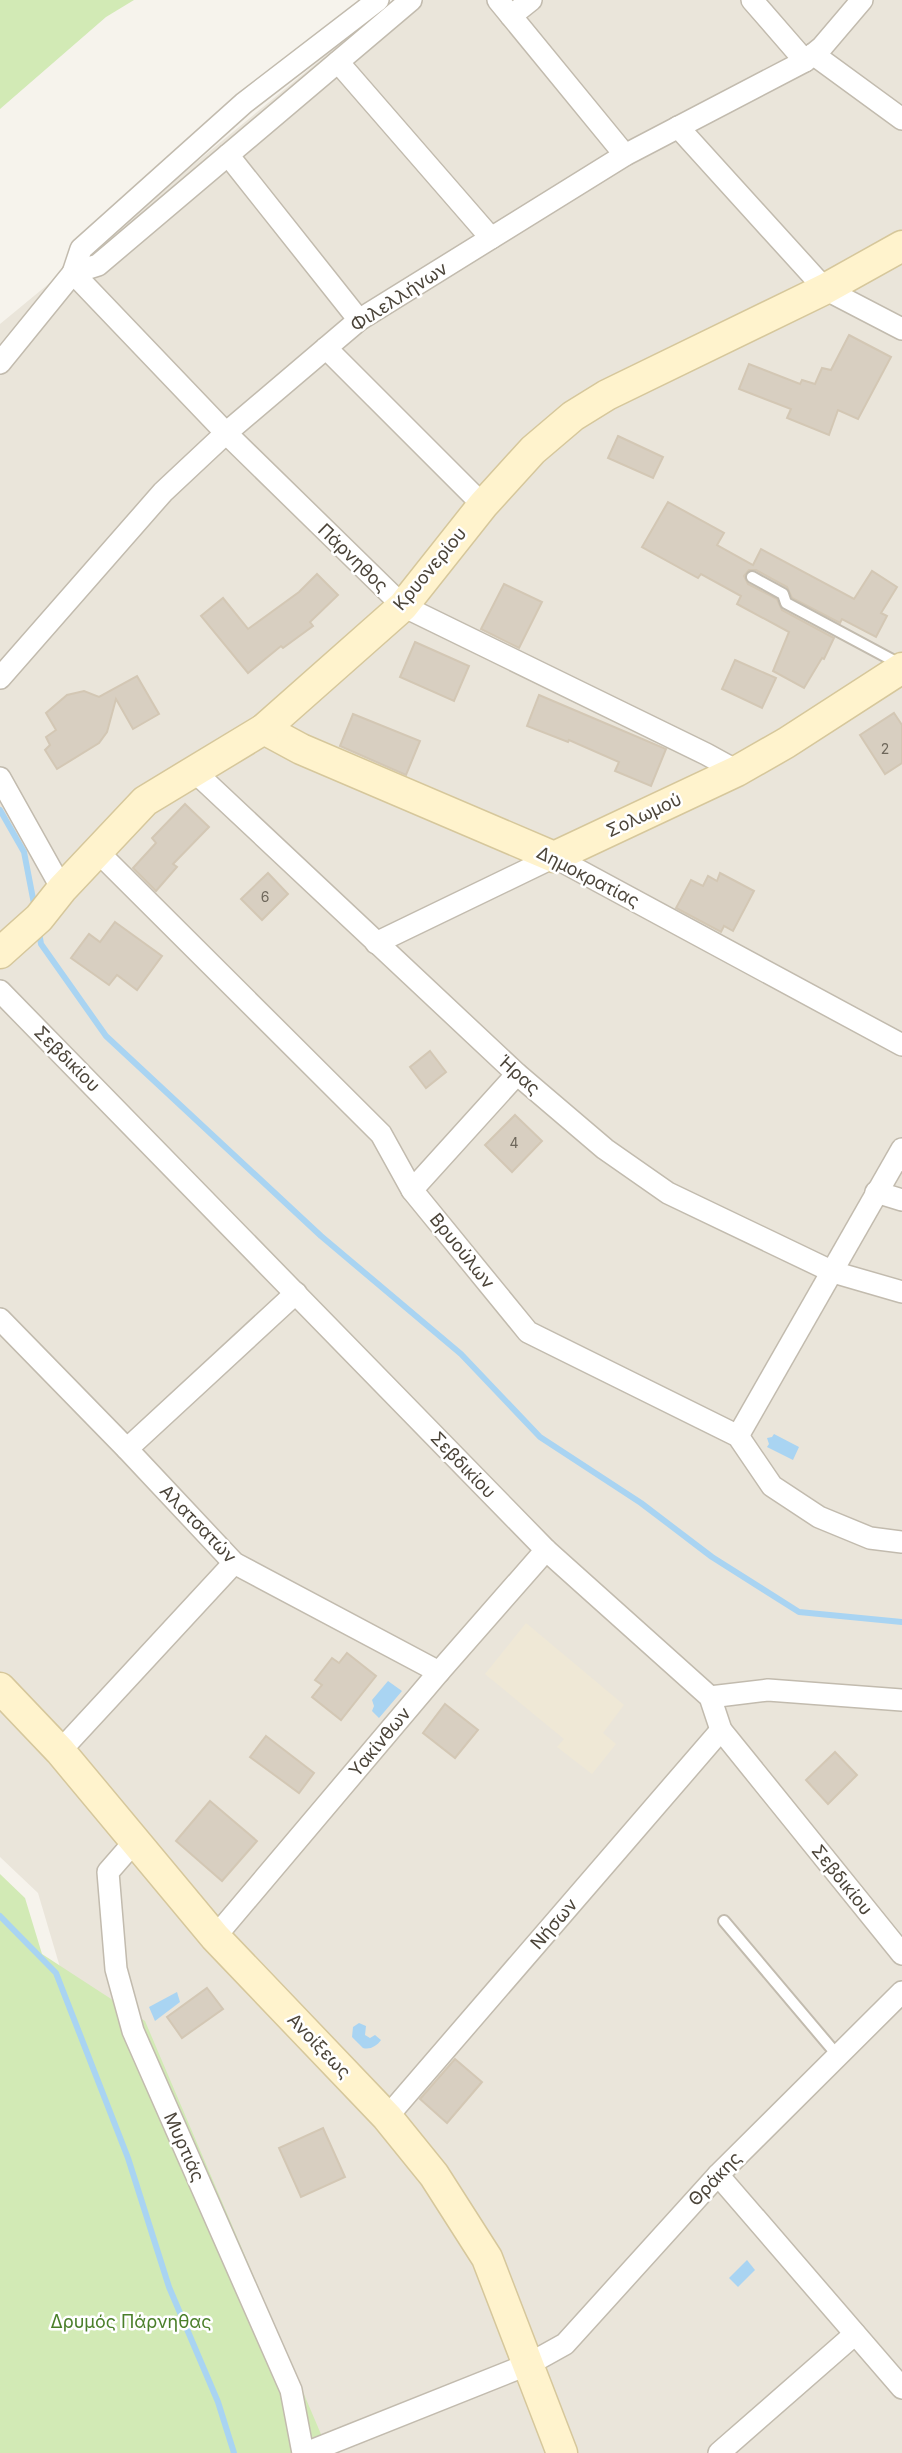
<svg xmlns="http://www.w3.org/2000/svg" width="902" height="2453" viewBox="0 0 902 2453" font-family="Inter,sans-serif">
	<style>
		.residential { fill: #eae5da }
		.education { fill: #efe8d6 }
		.green { fill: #d2eab5 }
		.water { fill: #a9d4f2 }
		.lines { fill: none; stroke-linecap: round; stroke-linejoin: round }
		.stream { stroke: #a9d4f2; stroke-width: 6 }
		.building { fill: #d8cfc1; stroke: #d3c7b4; stroke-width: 2 }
		.lane-casing { stroke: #c2bbae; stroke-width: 14 }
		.street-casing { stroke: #c2bbae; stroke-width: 24 }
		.secondary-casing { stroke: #d6c79b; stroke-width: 33 }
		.lane { stroke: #fff; stroke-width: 10 }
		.street { stroke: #fff; stroke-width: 21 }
		.secondary { stroke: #fff3cd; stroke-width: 30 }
		.labels { text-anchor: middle; stroke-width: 5; stroke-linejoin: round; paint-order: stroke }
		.number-label { font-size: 14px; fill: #6e675b }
		.street-label { font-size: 18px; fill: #4b4439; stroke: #fff }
		.park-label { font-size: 18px; fill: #4a7f2a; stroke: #fff }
	</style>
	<rect width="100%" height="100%" fill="#f6f3ec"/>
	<!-- residential -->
	<polygon class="residential" points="393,0 902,0 902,2453 204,2453 38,1893 0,1857 0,324"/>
	<!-- education -->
	<polygon class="education" points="526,1623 624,1705 603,1733 616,1744 592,1774 557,1747 564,1739 485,1674"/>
	<!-- green -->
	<g class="green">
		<polygon points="0,0 134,0 106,17 0,109"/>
		<polygon points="0,1874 25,1898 42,1954 145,2021 329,2453 0,2453"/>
	</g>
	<!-- water -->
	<g class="water">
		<polygon points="774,1434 799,1447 793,1460 767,1447 769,1444 767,1438 772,1437"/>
		<polygon points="388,1681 402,1691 379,1718 372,1711 374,1706 372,1700"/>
		<polygon points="177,1992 180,2002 155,2021 149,2007"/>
		<path d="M359 2023 366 2026 365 2035 370 2038 375 2035 381 2040C377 2046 370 2050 363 2048L352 2037 353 2027Z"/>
		<polygon points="747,2260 755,2270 738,2287 729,2278"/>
	</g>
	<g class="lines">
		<!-- stream -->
		<g class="stream">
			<polyline points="0,810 24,852 35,909"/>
			<polyline points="39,932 41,944 106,1036 321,1236 461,1354 540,1437 641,1503 712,1557 799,1612 902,1622"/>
			<polyline points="0,1916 56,1973 128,2158 169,2287 218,2402 234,2453"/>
		</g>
	</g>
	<!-- building -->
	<g class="building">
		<polygon points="849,335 891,357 858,419 838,410 829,435 787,418 791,409 739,389 749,364 800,384 802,380 815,384 822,368 831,370"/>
		<polygon points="618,436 663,457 653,478 608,458"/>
		<polygon points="668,502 724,533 717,545 753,565 761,549 854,599 872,571 897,587 881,613 887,616 876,637 842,619 840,623 792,598 787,587 756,570 749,570 744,576 748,584 777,599 782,610 834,638 824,659 822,658 804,688 773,671 789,632 737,604 741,596 701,574 698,578 642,547"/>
		<polygon points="317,574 338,595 310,622 313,626 283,648 281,646 248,673 201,616 223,598 248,629 299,592"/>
		<polygon points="504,584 542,602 519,648 481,629"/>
		<polygon points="415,642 469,666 454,701 400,677"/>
		<polygon points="735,660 776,678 762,708 722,689"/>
		<polygon points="137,676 159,714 133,729 116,699 107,732 99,743 57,769 45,750 50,745 46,737 56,730 46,713 67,695 84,691 99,697"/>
		<polygon points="539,695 666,749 651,786 615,771 619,762 569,740 568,742 527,726"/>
		<polygon points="894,713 902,725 902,763 885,774 860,735"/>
		<polygon points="353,714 420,741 406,775 340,746"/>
		<polygon points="185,804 209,827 173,864 177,867 156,891 133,868 156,843 152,838"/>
		<polygon points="268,873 288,894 262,920 241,899"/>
		<polygon points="720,873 754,891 733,931 724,926 721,932 676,908 691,880 703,886 708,876 717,881"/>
		<polygon points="115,922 162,956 137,990 117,975 109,985 71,958 89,934 100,942"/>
		<polygon points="430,1051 446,1072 426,1088 410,1067"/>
		<polygon points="515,1115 542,1141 512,1172 485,1145"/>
		<polygon points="347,1653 376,1676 341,1720 312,1697 322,1685 315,1680 332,1658 339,1663"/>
		<polygon points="445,1704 478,1730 455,1758 423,1733"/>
		<polygon points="266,1736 314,1773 299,1793 250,1757"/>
		<polygon points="835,1752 857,1775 828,1804 806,1780"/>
		<polygon points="210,1801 257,1841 222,1881 176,1841"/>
		<polygon points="207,1988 223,2009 182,2038 167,2017"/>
		<polygon points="455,2059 482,2082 447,2123 420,2099"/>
		<polygon points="323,2128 345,2177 301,2197 279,2148"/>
	</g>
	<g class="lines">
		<!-- lane casing -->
		<g class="lane-casing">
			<g id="lane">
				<polyline points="752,577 783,594 786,603 900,664"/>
				<polyline points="724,1921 838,2056"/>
			</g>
		</g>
		<!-- street casing -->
		<g class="street-casing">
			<g id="street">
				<polyline points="498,0 625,155"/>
				<polyline points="752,0 805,61"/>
				<polyline points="511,16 531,0"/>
				<polyline points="813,54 902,119"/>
				<polyline points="338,62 491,238"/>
				<polyline points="678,127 825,289 902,329"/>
				<polyline points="228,155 359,320"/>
				<polyline points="73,273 226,433 403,606 706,754 737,771"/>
				<polyline points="73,273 98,265 411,0"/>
				<polyline points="326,348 483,505"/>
				<polyline points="0,363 73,273 81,249 244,103 378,0"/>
				<polyline points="0,678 163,492 226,433 359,320 625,155 805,61 822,47 862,0"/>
				<polyline points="194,771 517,1074 605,1149 668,1193 833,1272 902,1292"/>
				<polyline points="0,778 62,889"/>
				<polyline points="98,852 381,1134 412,1190 528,1332 738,1436 772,1486 819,1517 870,1538 902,1542"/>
				<polyline points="376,943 554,857 902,1045"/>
				<polyline points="0,991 546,1550 710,1697 721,1730 902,1954"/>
				<polyline points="412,1190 517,1074"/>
				<polyline points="876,1192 902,1200"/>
				<polyline points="0,1319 127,1449 234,1563 439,1672"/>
				<polyline points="738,1436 902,1149"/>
				<polyline points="127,1449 296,1293"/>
				<polyline points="710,1697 768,1690 902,1700"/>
				<polyline points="60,1751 234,1563"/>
				<polyline points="135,1841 108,1872 116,1969 133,2031 291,2390 303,2453"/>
				<polyline points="215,1937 439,1672 546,1550"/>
				<polyline points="387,2117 721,1730"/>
				<polyline points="718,2175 902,2388"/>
				<polyline points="306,2453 529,2364 565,2344 718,2175 902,1992"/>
				<polyline points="719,2453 855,2334"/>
			</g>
		</g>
		<!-- secondary casing -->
		<g class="secondary-casing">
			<g id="secondary">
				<polyline points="264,729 301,749 554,857 737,771 786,743 902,668"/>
				<polyline points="0,953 39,918 62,889 145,801 264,729 403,606 483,505 533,450 573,416 607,395 825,289 902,246"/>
				<polyline points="0,1688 60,1751 215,1937 387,2117 434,2175 487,2258 562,2453"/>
			</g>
		</g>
		<!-- lane -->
		<use href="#lane" class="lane"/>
		<!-- street -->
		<use href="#street" class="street"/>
		<!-- secondary -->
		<use href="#secondary" class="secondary"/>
	</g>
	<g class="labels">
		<!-- number labels -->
		<g class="number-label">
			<text x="885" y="754">2</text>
			<text x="265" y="902">6</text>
			<text x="514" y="1148">4</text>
		</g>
		<!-- street labels -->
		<g class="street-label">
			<text transform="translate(399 297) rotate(-33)" y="6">Φιλελλήνων</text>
			<text transform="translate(353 558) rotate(44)" y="6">Πάρνηθος</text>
			<text transform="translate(430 569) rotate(-50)" y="6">Κρυονερίου</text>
			<text transform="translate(644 815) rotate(-25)" y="6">Σολωμού</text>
			<text transform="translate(588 877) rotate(27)" y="6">Δημοκρατίας</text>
			<text transform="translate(67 1059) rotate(45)" y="6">Σεβδικίου</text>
			<text transform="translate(519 1075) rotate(42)" y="6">Ήρας</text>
			<text transform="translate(462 1251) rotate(51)" y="6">Βρυούλων</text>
			<text transform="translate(463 1465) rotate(46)" y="6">Σεβδικίου</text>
			<text transform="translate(198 1524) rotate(46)" y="6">Αλατσατών</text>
			<text transform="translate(380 1742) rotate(-50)" y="6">Υακίνθων</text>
			<text transform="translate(842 1880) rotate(51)" y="6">Σεβδικίου</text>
			<text transform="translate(554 1924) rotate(-49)" y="6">Νήσων</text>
			<text transform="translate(319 2046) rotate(46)" y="6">Ανοίξεως</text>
			<text transform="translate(184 2147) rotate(66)" y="6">Μυρτιάς</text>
			<text transform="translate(715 2179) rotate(-46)" y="6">Θράκης</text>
		</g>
		<!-- park labels -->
		<g class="park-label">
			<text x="131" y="2328">Δρυμός Πάρνηθας</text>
		</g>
	</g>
</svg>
